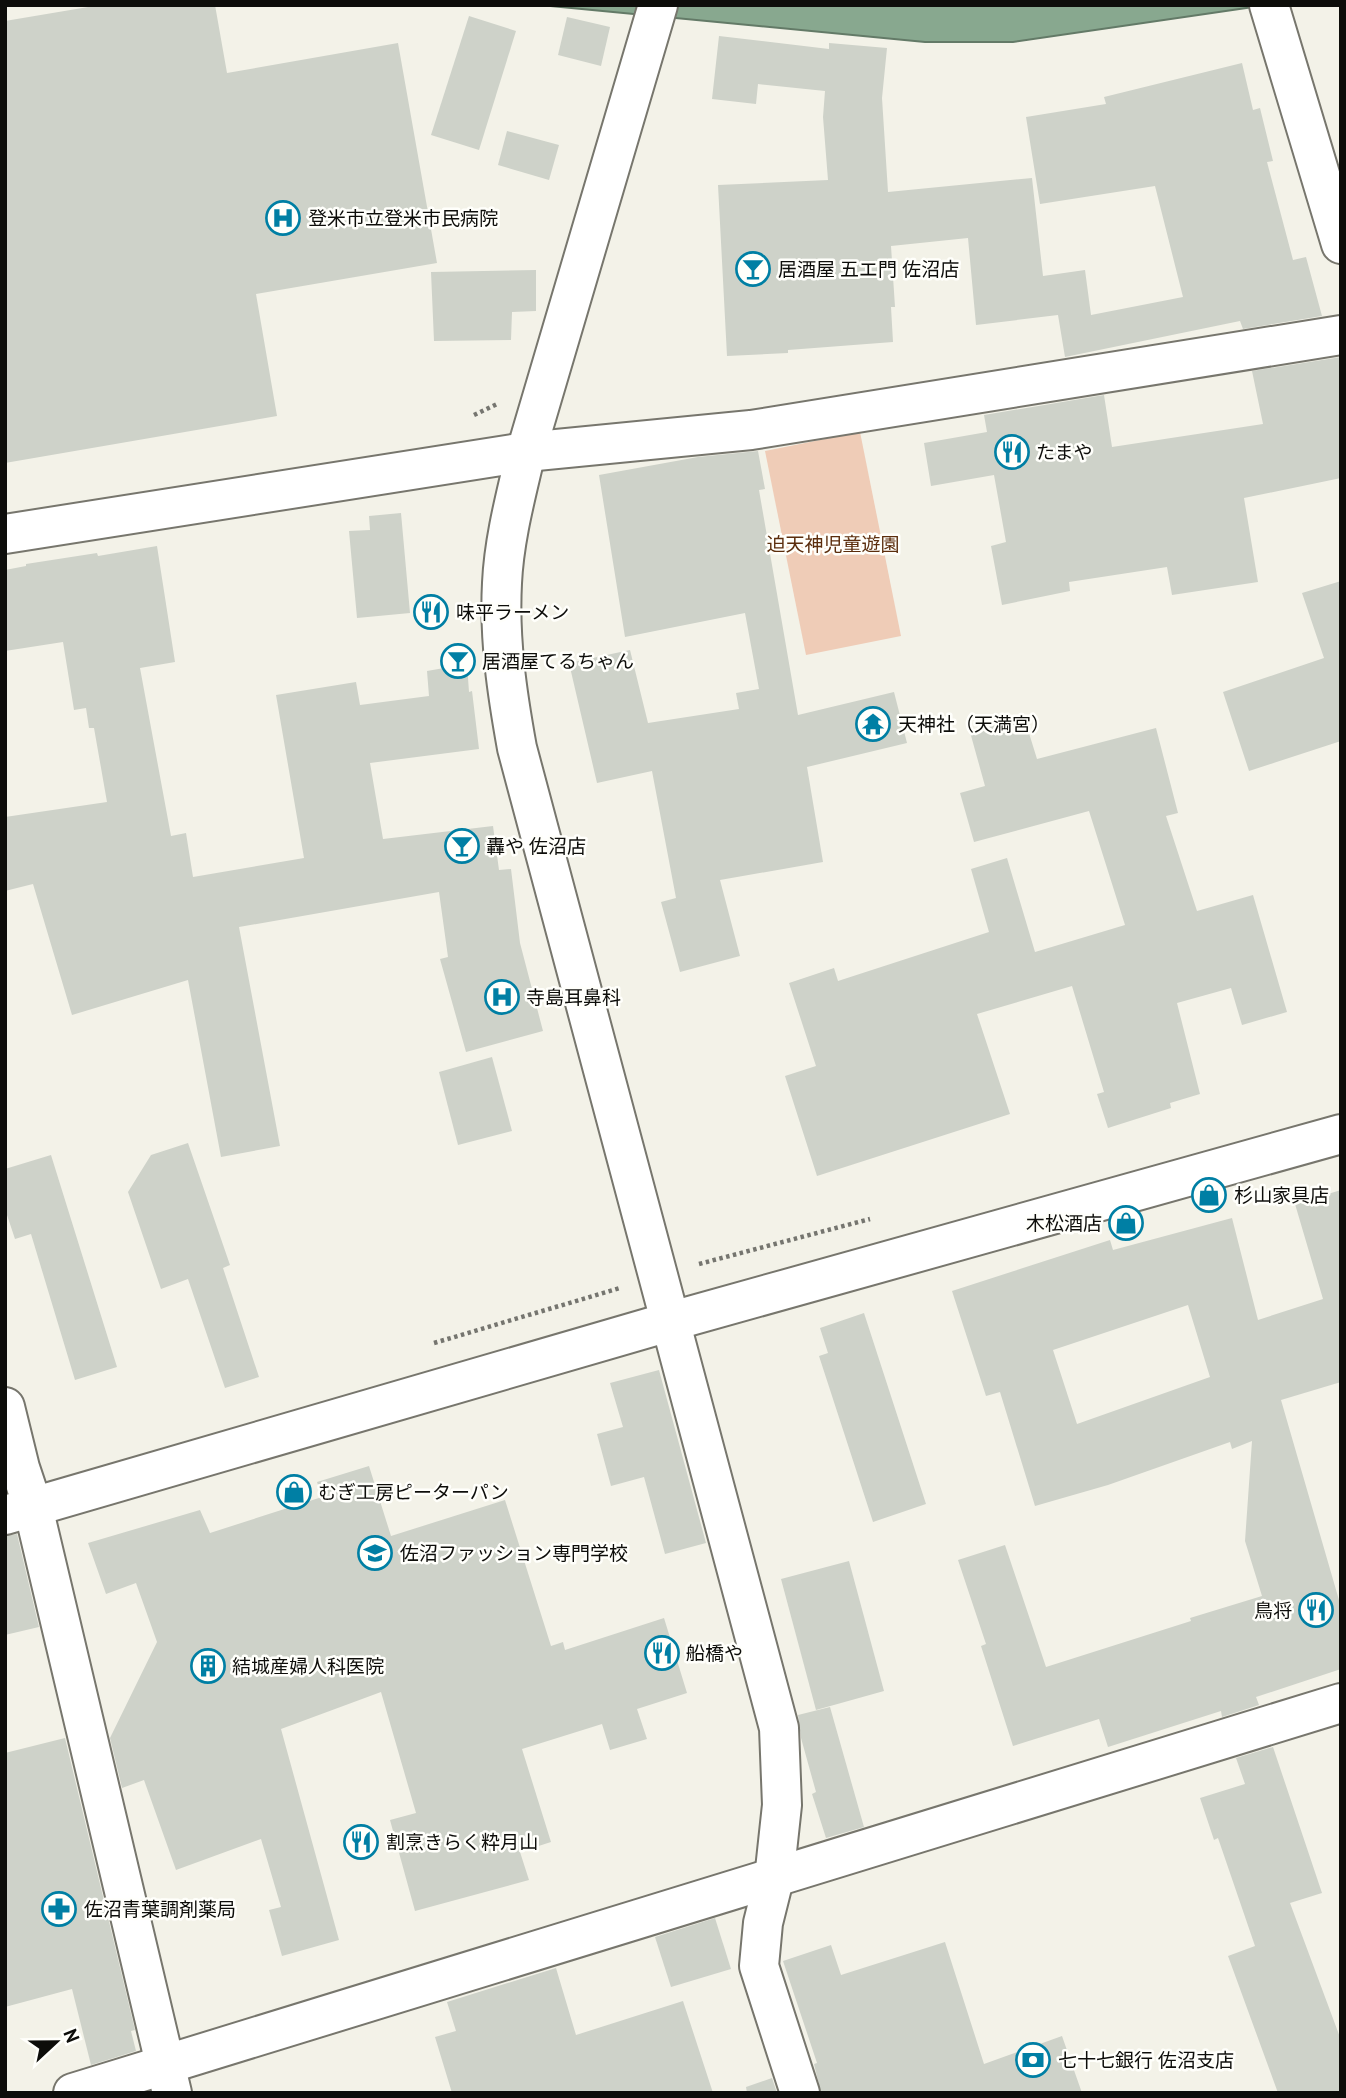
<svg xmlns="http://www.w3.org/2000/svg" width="1346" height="2098" viewBox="0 0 1346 2098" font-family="'PT Sans','Noto Sans JP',sans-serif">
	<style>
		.green { fill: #efccb7 }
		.water { fill: #88a88f; stroke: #637a67; stroke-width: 2 }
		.building { fill: #ced2c9; fill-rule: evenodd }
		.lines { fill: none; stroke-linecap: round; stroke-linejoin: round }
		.minor-casing { stroke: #77766d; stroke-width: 42 }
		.tertiary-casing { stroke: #77766d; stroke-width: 42 }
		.path { stroke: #75756f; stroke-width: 4.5; stroke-dasharray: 3.5 3.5; stroke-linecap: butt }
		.minor { stroke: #fff; stroke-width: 38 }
		.tertiary { stroke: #fff; stroke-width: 38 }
		.labels { text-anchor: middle; stroke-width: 5; stroke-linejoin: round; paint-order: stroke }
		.poi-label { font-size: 19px; fill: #0d0d0a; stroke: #fffffb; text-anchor: start }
		.park-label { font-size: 19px; fill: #5b2d0c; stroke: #fffffb }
	</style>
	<rect width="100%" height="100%" fill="#f3f2e8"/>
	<!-- green -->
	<polygon class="green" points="860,432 901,636 806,655 765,451"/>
	<!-- water -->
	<polygon class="water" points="540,5 1267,5 1013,42 925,42"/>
	<!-- building -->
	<g class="building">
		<polygon points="100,5 215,5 227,73 398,43 437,263 256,294 277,416 5,463 5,21"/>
		<polygon points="469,16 516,31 479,150 431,135"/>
		<polygon points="567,17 610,27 601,66 558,55"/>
		<polygon points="719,36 829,49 829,43 887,48 882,98 888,192 1032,178 1043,276 1085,270 1091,315 1183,297 1155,186 1040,204 1026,117 1106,104 1104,97 1242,63 1253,110 1260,108 1273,161 1267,162 1293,260 1306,257 1322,316 1243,329 1240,321 1065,357 1058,315 976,325 968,238 891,246 895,307 891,307 893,342 788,350 788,353 727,356 718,185 828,180 823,117 825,91 758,84 756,104 712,99"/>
		<polygon points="507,131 559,145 549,180 498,165"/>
		<polygon points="536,270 536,311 512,312 511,340 434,341 431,272"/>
		<polygon points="1341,357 1341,478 1244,498 1258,582 1172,595 1167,567 1069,582 1070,591 1002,605 991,546 1006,542 994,475 931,486 924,443 987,432 984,415 1104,395 1112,447 1263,424 1252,371"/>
		<polygon points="758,451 765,489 759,490 798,715 894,692 907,743 807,767 823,862 720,880 740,956 680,972 661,902 676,898 652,771 597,783 569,663 630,650 648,723 739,709 736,693 759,689 745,613 625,637 599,475 698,457"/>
		<polygon points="401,513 410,613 357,618 349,531 370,530 369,516"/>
		<polygon points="157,546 175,662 140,668 171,836 186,833 193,877 304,858 276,695 356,682 360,705 429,696 427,671 467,664 469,692 472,691 479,749 370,763 383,839 493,826 499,870 511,869 520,943 543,1031 466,1052 440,959 448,957 439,892 239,927 280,1146 221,1157 188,980 72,1015 33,884 5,891 5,817 107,802 94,728 89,728 86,708 74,710 63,642 5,651 5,570 26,566 26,564 97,553 98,556"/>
		<polygon points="1341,581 1341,741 1249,771 1223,692 1324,658 1302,593"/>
		<polygon points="1024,717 1037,759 1156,728 1178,813 1166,816 1197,911 1253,895 1287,1012 1242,1025 1231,988 1177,1003 1200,1094 1170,1103 1171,1108 1108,1128 1097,1094 1104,1092 1072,986 977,1014 1010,1114 817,1176 785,1076 816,1066 789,983 834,968 838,981 989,932 971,869 1007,858 1035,952 1125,925 1089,811 974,842 960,793 985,786 970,732"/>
		<polygon points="492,1057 512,1131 458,1145 439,1072"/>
		<polygon points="188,1143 230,1265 223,1268 259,1377 225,1388 188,1279 161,1289 128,1192 151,1155"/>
		<polygon points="51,1155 117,1367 75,1380 31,1234 15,1239 5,1209 5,1169"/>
		<path d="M1341 1190V1382L1281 1400 1341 1607V1669L1256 1697 1259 1705 1222 1717 1221 1711 1108 1747 1099 1719 1013 1746 981 1646 986 1644 958 1560 1005 1545 1046 1667 1191 1621 1190 1618 1262 1596 1245 1541 1252 1441 1232 1449 1230 1442 1108 1485 1035 1506 1000 1392 986 1396 952 1291 1110 1240 1113 1250 1232 1218 1258 1320 1323 1299 1295 1204ZM1188 1305 1210 1377 1077 1424 1053 1350Z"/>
		<polygon points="864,1313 926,1504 873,1522 819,1356 828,1353 820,1328"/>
		<polygon points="659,1370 706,1543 665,1554 644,1477 611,1486 597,1434 623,1427 610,1383"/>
		<polygon points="369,1466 391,1536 505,1500 551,1646 563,1642 565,1650 664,1618 687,1693 637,1709 647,1739 610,1750 602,1724 522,1749 551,1842 520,1852 529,1880 415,1911 390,1820 416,1813 381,1692 281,1729 339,1940 282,1956 269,1910 281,1907 261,1839 176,1870 144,1780 122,1788 110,1738 157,1642 136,1583 106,1594 88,1543 200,1510 210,1533 322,1497 317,1482"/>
		<polygon points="17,1534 39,1627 5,1635 5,1536"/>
		<polygon points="849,1561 884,1691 816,1710 781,1579"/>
		<polygon points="830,1707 864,1827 826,1838 812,1794 816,1792 801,1738 798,1715"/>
		<polygon points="65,1738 135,2030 131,2031 136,2051 91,2065 72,1989 5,2007 5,1753"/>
		<polygon points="1273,1747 1322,1893 1290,1903 1341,2040 1341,2093 1278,2093 1228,1956 1255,1946 1218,1838 1214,1840 1200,1798 1245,1784 1236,1758"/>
		<polygon points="715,1918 731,1969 671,1987 655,1937"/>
		<polygon points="945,1942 984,2064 1062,2036 1082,2093 821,2093 814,2064 817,2063 783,1961 831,1945 841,1975"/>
		<polygon points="556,1968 576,2035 683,2001 713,2093 452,2093 435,2037 456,2031 447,2002"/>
		<polygon points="772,2078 777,2093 747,2093 746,2087"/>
	</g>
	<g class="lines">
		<!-- minor casing -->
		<g class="minor-casing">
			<g id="minor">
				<path d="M658 5 526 452C516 495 504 539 502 583 499 639 507 693 517 748L779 1728 782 1805 774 1879 763 1923 759 1966 800 2093"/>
				<polyline points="526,452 751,430 1341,335"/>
				<polyline points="5,1407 20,1468 33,1507 172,2093"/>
				<polyline points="73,2093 1341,1703"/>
			</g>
		</g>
		<!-- tertiary casing -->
		<g class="tertiary-casing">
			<g id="tertiary">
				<polyline points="1269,5 1341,244"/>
				<polyline points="5,534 526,452"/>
				<polyline points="5,1515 672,1321 1341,1134"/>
			</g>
		</g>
		<!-- path -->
		<g class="path">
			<polyline points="474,415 497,404"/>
			<polyline points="699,1264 870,1219"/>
			<polyline points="434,1343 620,1288"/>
		</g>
		<!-- minor -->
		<use href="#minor" class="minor"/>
		<!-- tertiary -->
		<use href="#tertiary" class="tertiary"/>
	</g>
	<!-- icons -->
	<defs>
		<g id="hospital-ring" transform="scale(1.75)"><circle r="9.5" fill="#fffffb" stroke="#007fa4" stroke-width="1.5"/><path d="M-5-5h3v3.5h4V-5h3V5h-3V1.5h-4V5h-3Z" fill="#007fa4"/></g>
		<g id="bar-ring" transform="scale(1.75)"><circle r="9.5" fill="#fffffb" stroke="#007fa4" stroke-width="1.5"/><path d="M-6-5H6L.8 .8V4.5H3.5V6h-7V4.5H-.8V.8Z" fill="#007fa4"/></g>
		<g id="restaurant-ring" transform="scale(1.75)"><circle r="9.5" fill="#fffffb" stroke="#007fa4" stroke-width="1.5"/><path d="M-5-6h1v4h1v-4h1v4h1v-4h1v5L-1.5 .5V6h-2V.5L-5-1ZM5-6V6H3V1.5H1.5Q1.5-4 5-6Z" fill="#007fa4"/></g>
		<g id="temple-ring" transform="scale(1.75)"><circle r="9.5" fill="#fffffb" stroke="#007fa4" stroke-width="1.5"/><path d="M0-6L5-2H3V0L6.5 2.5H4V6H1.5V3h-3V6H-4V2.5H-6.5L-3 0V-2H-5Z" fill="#007fa4"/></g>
		<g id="shop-ring" transform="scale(1.75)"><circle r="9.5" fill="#fffffb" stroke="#007fa4" stroke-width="1.5"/><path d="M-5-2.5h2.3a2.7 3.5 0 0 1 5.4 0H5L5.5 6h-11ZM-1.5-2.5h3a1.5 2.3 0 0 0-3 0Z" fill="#007fa4"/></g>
		<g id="school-ring" transform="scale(1.75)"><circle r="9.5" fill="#fffffb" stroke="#007fa4" stroke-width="1.5"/><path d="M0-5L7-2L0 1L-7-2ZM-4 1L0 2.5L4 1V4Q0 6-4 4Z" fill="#007fa4"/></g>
		<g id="building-ring" transform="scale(1.75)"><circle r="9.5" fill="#fffffb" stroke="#007fa4" stroke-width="1.5"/><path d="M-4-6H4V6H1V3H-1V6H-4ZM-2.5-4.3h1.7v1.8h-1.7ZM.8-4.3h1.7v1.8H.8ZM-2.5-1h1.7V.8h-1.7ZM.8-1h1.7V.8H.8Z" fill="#007fa4"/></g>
		<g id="pharmacy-ring" transform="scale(1.75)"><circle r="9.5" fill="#fffffb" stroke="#007fa4" stroke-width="1.5"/><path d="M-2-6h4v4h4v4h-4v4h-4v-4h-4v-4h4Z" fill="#007fa4"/></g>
		<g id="bank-ring" transform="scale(1.75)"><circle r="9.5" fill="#fffffb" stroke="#007fa4" stroke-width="1.5"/><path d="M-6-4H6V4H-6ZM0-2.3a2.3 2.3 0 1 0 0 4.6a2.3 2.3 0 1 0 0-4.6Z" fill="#007fa4"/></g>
	</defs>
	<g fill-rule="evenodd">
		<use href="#hospital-ring" x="283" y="218"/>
		<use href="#bar-ring" x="753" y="269"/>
		<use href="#restaurant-ring" x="1012" y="452"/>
		<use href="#restaurant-ring" x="431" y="612"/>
		<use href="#bar-ring" x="458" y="661"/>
		<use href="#temple-ring" x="873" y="724"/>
		<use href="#bar-ring" x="462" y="846"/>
		<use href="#hospital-ring" x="502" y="997"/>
		<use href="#shop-ring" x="1209" y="1195"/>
		<use href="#shop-ring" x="1126" y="1223"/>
		<use href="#shop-ring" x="294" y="1492"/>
		<use href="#school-ring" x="375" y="1553"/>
		<use href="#restaurant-ring" x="1316" y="1610"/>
		<use href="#restaurant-ring" x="662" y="1653"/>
		<use href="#building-ring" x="208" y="1666"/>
		<use href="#restaurant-ring" x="361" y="1842"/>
		<use href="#pharmacy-ring" x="59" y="1909"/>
		<use href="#bank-ring" x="1033" y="2060"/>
	</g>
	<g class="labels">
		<!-- poi labels -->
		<g class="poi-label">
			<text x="308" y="225">登米市立登米市民病院</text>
			<text x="778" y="276">居酒屋 五エ門 佐沼店</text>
			<text x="1036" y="459">たまや</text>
			<text x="456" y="619">味平ラーメン</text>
			<text x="482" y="668">居酒屋てるちゃん</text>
			<text x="898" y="731">天神社（天満宮）</text>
			<text x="486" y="853">轟や 佐沼店</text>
			<text x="526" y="1004">寺島耳鼻科</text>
			<text x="1234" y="1202">杉山家具店</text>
			<text x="1102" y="1230" text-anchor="end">木松酒店</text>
			<text x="318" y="1499">むぎ工房ピーターパン</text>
			<text x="400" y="1560">佐沼ファッション専門学校</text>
			<text x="1292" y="1617" text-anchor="end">鳥将</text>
			<text x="686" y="1660">船橋や</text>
			<text x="232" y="1673">結城産婦人科医院</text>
			<text x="386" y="1849">割烹きらく粋月山</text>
			<text x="84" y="1916">佐沼青葉調剤薬局</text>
			<text x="1058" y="2067">七十七銀行 佐沼支店</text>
		</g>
		<!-- park labels -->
		<g class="park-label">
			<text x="833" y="551">迫天神児童遊園</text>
		</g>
	</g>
	<!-- border -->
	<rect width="1346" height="2098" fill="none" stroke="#0d0d0a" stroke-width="14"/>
	<!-- north arrow -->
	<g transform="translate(56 2042) rotate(68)" stroke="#fffffb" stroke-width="5" paint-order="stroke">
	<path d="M0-5L12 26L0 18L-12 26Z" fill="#0d0d0a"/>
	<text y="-10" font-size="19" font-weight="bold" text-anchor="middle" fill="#0d0d0a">N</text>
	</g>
</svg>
